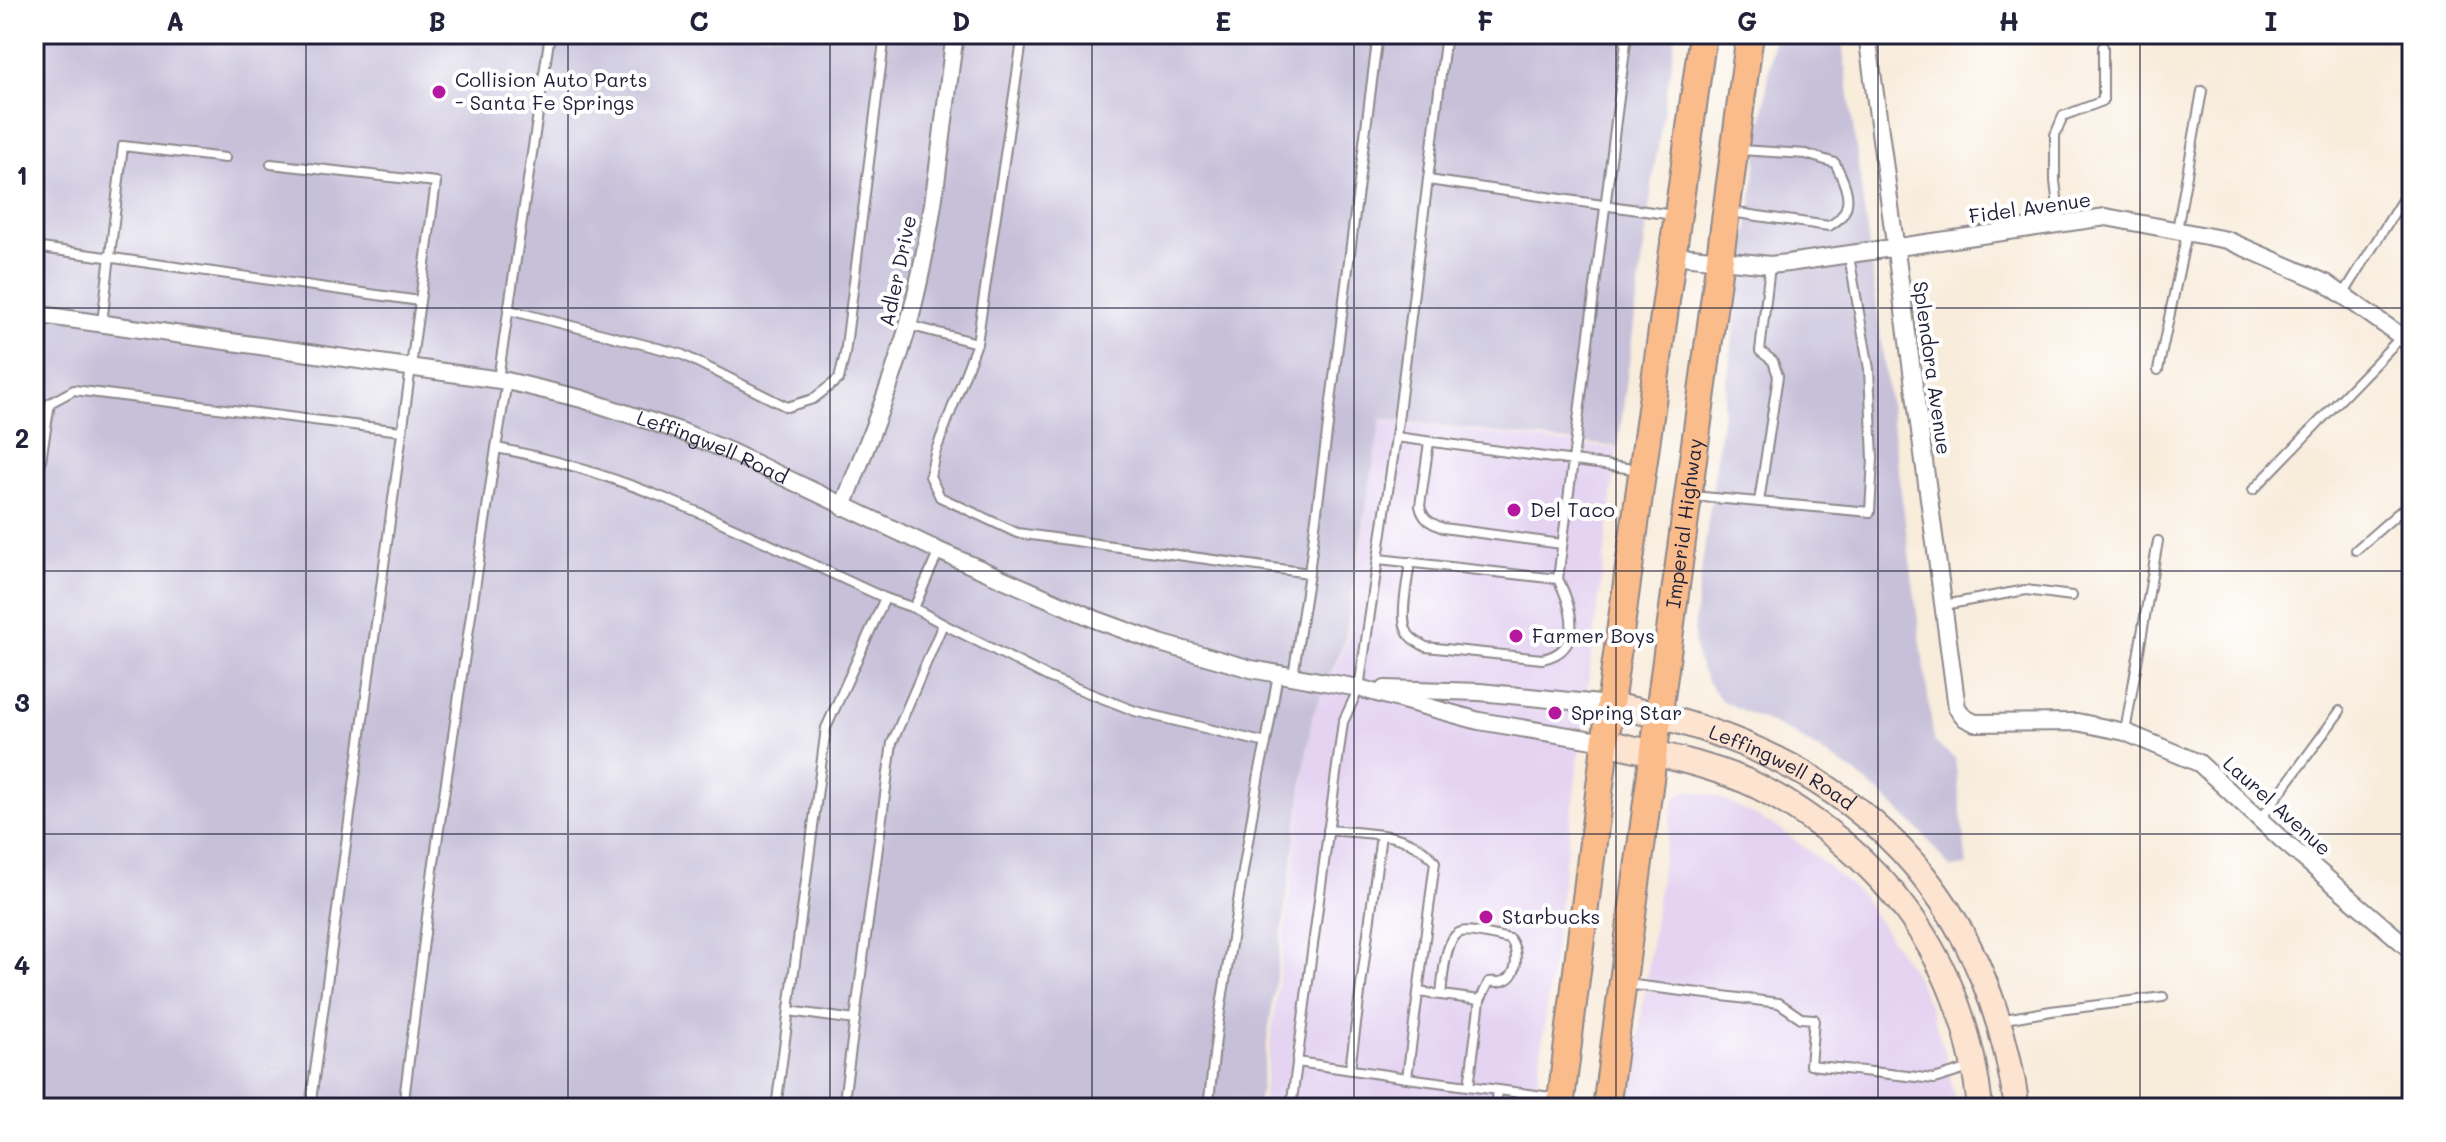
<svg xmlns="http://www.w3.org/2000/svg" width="2446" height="1142" viewBox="0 0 2446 1142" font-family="Mali,sans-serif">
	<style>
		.built { fill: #e4d3f1 }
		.industrial { fill: #c6c0d9 }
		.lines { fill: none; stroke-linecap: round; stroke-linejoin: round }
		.lane-casing { stroke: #8d878b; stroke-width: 12 }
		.street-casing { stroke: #8d878b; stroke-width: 20 }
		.secondary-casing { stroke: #8d878b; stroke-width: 28 }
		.primary-casing { stroke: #8d878b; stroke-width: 30 }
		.lane { stroke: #fff; stroke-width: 8 }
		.street { stroke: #fff; stroke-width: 16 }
		.secondary { stroke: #fde4d1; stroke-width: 24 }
		.primary { stroke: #fabc8b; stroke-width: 26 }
		.grid { fill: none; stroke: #22223b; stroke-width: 2; stroke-opacity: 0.55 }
		.poi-dot { fill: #b5179e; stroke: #fff; stroke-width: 3 }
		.labels { text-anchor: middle; stroke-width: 8; stroke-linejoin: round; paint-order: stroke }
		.poi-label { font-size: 20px; fill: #22223b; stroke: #fff; text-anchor: start }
		.street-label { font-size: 20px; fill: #22223b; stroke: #fff }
		.neatline { fill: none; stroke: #22223b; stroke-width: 3 }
		.grid-label { font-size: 26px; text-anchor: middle; font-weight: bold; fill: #22223b }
	</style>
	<rect width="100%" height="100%" fill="#fff"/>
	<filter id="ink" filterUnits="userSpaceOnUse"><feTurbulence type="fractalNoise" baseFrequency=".0125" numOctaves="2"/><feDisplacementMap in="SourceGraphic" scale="16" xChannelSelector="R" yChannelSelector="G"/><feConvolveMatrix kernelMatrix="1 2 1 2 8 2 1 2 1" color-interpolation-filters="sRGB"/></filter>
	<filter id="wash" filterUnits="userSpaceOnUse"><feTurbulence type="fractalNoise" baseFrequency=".006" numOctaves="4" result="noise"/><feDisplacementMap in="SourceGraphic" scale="32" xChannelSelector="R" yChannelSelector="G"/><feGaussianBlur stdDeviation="1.8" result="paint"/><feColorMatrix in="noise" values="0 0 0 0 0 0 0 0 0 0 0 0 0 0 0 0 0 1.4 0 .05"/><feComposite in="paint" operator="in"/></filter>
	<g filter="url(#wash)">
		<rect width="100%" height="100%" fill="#f8ecdb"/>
		<!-- built -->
		<g class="built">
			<polygon points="1381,420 1618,449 1534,1108 1262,1108 1312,718 1347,640"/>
			<polygon points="1689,790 1718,797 1777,827 1817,857 1861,895 1915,975 1931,1010 1946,1055 1956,1108 1920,1108 1888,1104 1886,1108 1629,1108 1661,872 1674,800 1681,793"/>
		</g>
		<!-- industrial -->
		<g class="industrial">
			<polygon points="34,34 1676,34 1654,171 1618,447 1381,419 1345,641 1312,717 1258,1108 34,1108"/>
			<polygon points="1774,34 1841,34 1934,742 1955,758 1967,866 1950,868 1923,834 1888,800 1855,773 1794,734 1722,701 1708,683 1697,660 1694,638 1695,618"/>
		</g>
	</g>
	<g filter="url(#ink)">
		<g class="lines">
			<!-- lane casing -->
			<g class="lane-casing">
				<g id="lane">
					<polyline points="271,164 436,182 420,301"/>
					<polyline points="1428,180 1673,215"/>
					<path d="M1730 212 1829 226C1858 210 1847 187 1835 163L1806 154 1740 150"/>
					<polyline points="2060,224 2055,181 2055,135 2063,116 2103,101 2103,47"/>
					<polyline points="2177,230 2202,91"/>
					<polyline points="34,247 420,301 310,1108"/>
					<polyline points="2343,295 2412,184"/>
					<polyline points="509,310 681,354 787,407 813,399 839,379 845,354 885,34"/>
					<polyline points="102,323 123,146 225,158"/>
					<polyline points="908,325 977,343 935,453 930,476 940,497 1017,533 1309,573 1293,676"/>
					<polyline points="977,343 1023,34"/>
					<polyline points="2158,370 2187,233"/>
					<polyline points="498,379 550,34"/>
					<path d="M507 381 496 448C633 472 759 541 885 598"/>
					<polyline points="1396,437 1446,34"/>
					<path d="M1429 442 1420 506C1423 520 1431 523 1443 528L1562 544"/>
					<polyline points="2253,490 2401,337"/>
					<polyline points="1692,496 1870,512 1873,459 1869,369 1849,256"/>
					<polyline points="1759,502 1778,376 1773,361 1760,351 1770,266"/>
					<polyline points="34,505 50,403 74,390 401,431"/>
					<polyline points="2356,550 2412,501"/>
					<polyline points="1379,559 1558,579 1627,34"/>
					<path d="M1410 562C1408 579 1400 615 1406 629 1409 639 1418 642 1426 647L1542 659C1585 651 1572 607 1558 579"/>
					<polyline points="1309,573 1378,34"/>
					<polyline points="1944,605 2026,590 2072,596"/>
					<polyline points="943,624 1048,677 1135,711 1266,743 1278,674"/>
					<polyline points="2125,732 2158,541"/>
					<polyline points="2260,820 2340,711"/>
					<path d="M1328 830C1366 834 1410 830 1435 862L1407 1078 1559 1098"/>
					<polyline points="1626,984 1779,1003 1801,1018 1814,1019 1810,1065 1934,1079 1970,1068"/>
					<polyline points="1418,992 1480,1000 1469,1086"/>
					<path d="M1441 995C1443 980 1444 937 1461 932 1471 929 1498 937 1510 939 1518 950 1520 976 1503 981 1499 983 1494 981 1489 982L1480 1000"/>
					<polyline points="789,1011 855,1020"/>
					<polyline points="1999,1020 2051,1011 2163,997"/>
					<polyline points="1297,1062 1407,1078"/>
					<polyline points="1350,1069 1381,835"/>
					<polyline points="403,1108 433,869 496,448"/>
					<polyline points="776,1108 826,728 885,598 914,608 939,551"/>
					<polyline points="843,1108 892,743 943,624 914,608"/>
					<polyline points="1208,1108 1217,1030 1259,774 1266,743"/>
					<polyline points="1291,1108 1343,722 1359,688 1396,437 1641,470"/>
					<polyline points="1495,1108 1497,1090"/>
				</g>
			</g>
			<!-- street casing -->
			<g class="street-casing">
				<g id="street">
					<polyline points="1867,34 1957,708 1965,718 1975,723 2077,722 2125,732 2199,763 2281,839 2412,951"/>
					<polyline points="1672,255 1770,265 1788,263 2106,217 2227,240 2326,283 2402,337 2412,347"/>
					<path id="s1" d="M34 314 507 381 582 399 680 431 731 452 939 551 1097 620 1160 643 1251 669 1359 688 1479 721 1605 742"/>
					<path d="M843 507C869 437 900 367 916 294 936 209 943 120 955 34"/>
					<polyline points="1385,689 1480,692 1610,705"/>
				</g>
			</g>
			<!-- secondary casing -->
			<g class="secondary-casing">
				<g id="secondary">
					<path id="s2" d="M1610 705C1836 748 1984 873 2017 1108"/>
					<path d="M1605 742C1653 753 1700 762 1746 781 1780 796 1810 817 1839 840 1924 910 1969 999 1980 1108"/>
				</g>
			</g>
			<!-- primary casing -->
			<g class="primary-casing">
				<g id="primary">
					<polyline points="1560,1108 1610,705 1703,34"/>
					<path id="s3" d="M1606 1108 1750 34"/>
				</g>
			</g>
			<!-- lane -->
			<use href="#lane" class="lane"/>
			<!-- street -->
			<use href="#street" class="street"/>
			<!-- secondary -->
			<use href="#secondary" class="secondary"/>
			<!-- primary -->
			<use href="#primary" class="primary"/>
		</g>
	</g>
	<!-- grid -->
	<path class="grid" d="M306 34V1108M568 34V1108M830 34V1108M1092 34V1108M1354 34V1108M1616 34V1108M1878 34V1108M2140 34V1108M34 308H2412M34 571H2412M34 834H2412"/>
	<!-- markers -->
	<g class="poi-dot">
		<circle cx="439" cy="92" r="8"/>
		<circle cx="1514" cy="510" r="8"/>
		<circle cx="1516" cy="636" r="8"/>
		<circle cx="1555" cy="713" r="8"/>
		<circle cx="1486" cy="917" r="8"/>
	</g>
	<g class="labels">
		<!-- poi labels -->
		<g class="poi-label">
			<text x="455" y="87">Collision Auto Parts<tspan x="455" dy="23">- Santa Fe Springs</tspan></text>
			<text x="1530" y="517">Del Taco</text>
			<text x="1532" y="643">Farmer Boys</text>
			<text x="1571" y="720">Spring Star</text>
			<text x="1502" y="924">Starbucks</text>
		</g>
		<!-- street labels -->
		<g class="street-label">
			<text transform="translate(2030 208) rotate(-8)" y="7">Fidel Avenue</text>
			<text transform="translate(898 271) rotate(-78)" y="7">Adler Drive</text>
			<text transform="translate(1932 368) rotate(82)" y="7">Splendora Avenue</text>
			<text dy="7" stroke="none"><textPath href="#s1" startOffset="694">Leffingwell Road</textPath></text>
			<text dy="7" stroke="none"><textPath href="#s3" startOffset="590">Imperial Highway</textPath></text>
			<text dy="7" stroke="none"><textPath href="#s2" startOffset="184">Leffingwell Road</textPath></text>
			<text transform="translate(2277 806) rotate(42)" y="7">Laurel Avenue</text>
		</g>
	</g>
	<!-- margin -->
	<rect width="2446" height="1142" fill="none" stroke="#fff" stroke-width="88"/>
	<rect x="44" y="44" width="2358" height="1054" class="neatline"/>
	<g class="grid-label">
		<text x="175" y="31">A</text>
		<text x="437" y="31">B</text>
		<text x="699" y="31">C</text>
		<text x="961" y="31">D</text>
		<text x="1223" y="31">E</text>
		<text x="1485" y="31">F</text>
		<text x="1747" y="31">G</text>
		<text x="2009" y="31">H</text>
		<text x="2271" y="31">I</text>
		<text x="22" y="185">1</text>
		<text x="22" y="448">2</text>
		<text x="22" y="712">3</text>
		<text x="22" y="975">4</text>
	</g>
</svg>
